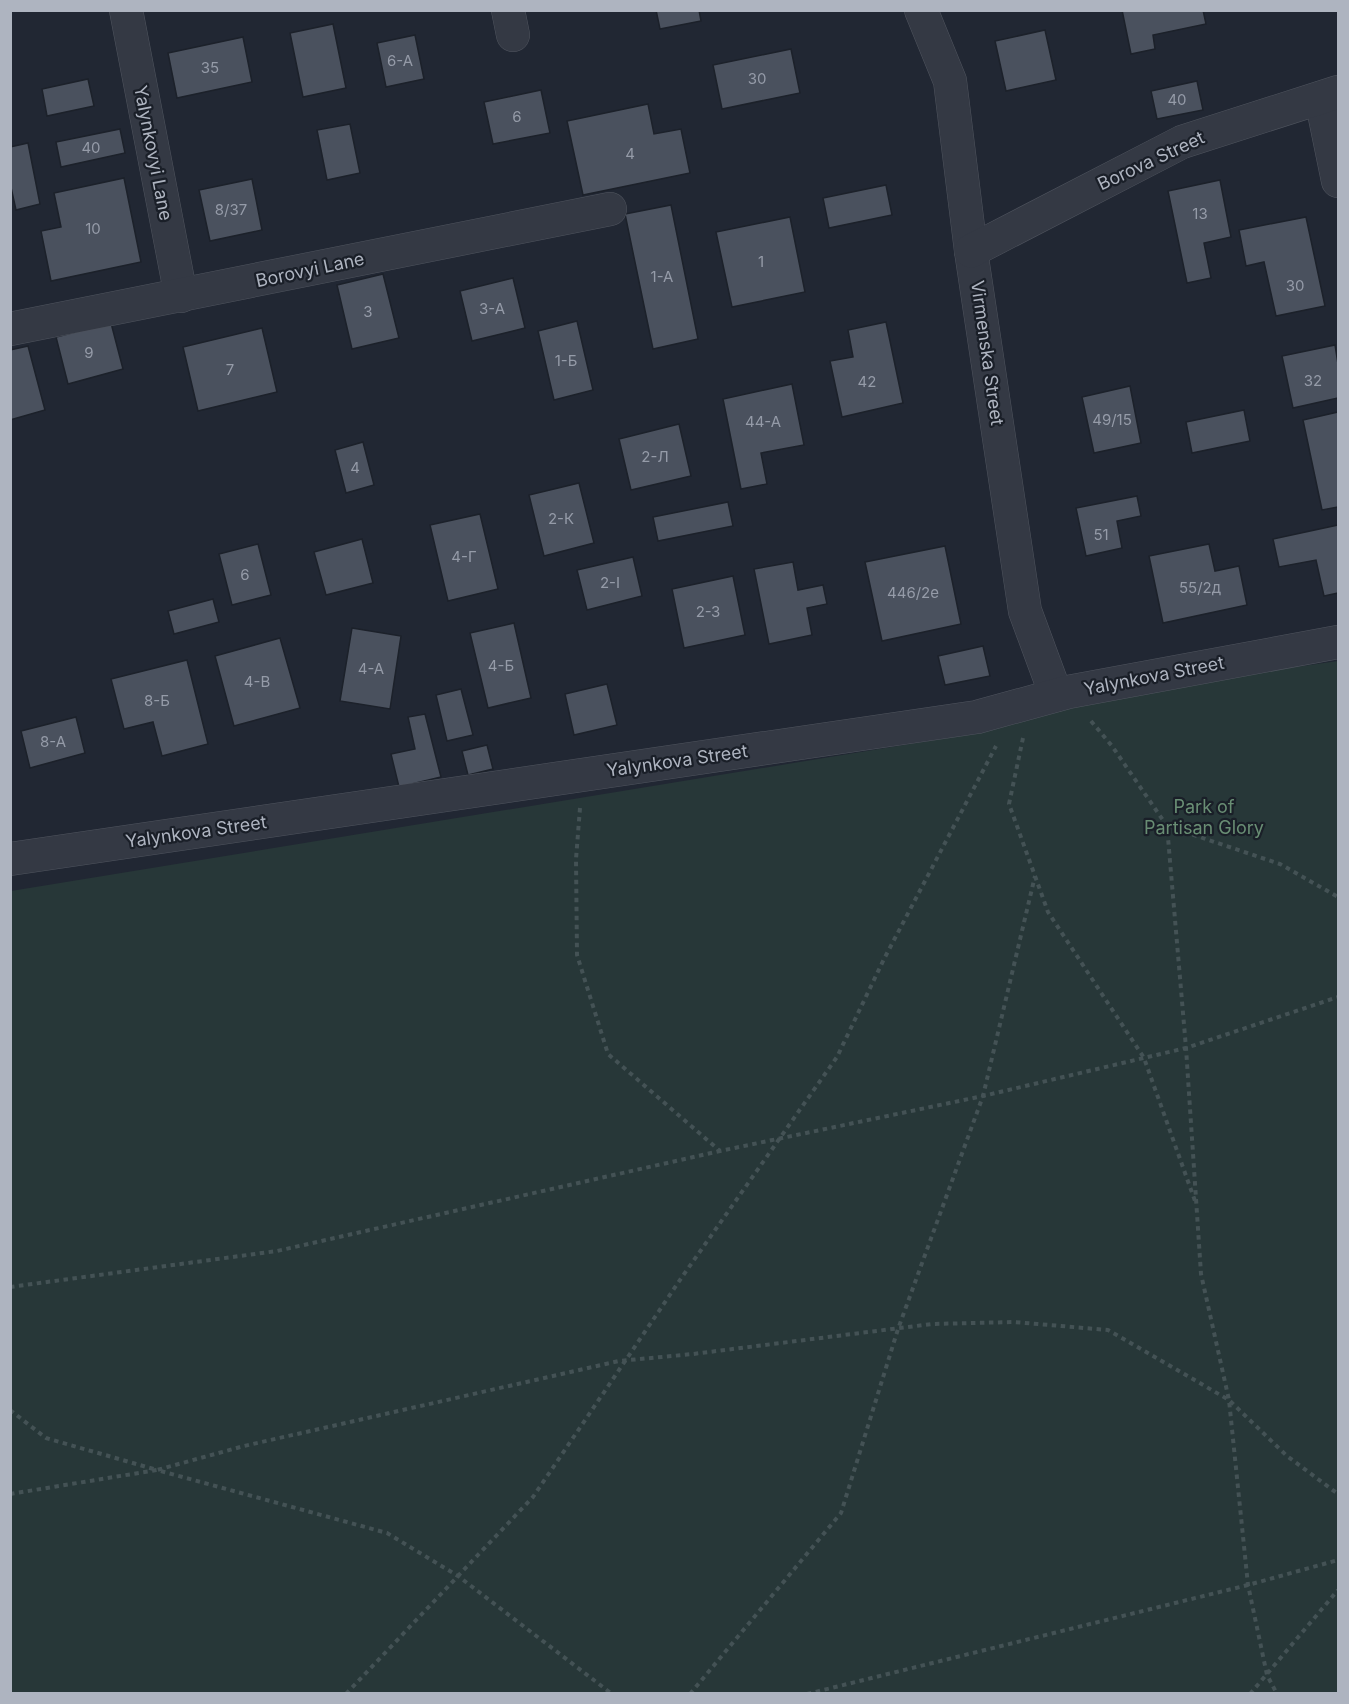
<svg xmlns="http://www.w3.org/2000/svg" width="1349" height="1704" viewBox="0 0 1349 1704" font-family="Inter,sans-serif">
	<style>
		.green { fill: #273738 }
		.building { fill: #4a515e; stroke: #1c212a; stroke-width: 1.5 }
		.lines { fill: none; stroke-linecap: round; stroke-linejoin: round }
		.minor-casing { stroke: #4f545e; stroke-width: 34 }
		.path { stroke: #445255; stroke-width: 4; stroke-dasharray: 4.5 4.5; stroke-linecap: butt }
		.minor { stroke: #343944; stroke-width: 33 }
		.labels { text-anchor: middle; stroke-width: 4.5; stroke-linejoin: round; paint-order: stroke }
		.number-label { font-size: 15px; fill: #959ba8 }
		.street-label { font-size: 18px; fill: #aeb4c0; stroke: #1a1f28 }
		.park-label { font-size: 18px; fill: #698e74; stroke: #1a1f28 }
	</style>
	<rect width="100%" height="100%" fill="#212733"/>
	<!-- green -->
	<polygon class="green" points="1338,661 1338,1693 11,1694 11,891 983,732 1129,691"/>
	<!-- building -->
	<g class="building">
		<polygon points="656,10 699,10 701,21 660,29"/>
		<polygon points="1122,10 1203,10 1206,24 1153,35 1155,49 1131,54"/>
		<polygon points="333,24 346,88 303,97 290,33"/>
		<polygon points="1045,30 1056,80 1006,91 995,41"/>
		<polygon points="415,35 424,79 386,87 377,43"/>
		<polygon points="243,37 252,82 177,98 168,53"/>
		<polygon points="791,49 800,93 722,109 713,65"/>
		<polygon points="88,79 94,106 47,116 42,89"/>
		<polygon points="1197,81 1203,110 1157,119 1151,91"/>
		<polygon points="541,90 550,133 493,144 484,102"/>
		<polygon points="648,104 654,134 681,129 690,173 583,195 567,121"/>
		<polygon points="350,124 360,173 327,180 317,130"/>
		<polygon points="120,129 125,153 61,167 56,142"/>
		<polygon points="28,143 40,204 16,210 10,183 10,147"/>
		<polygon points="124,178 141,262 51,281 41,231 61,227 54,193"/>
		<polygon points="252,179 262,230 210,241 199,190"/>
		<polygon points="1220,180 1231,237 1204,243 1211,278 1187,283 1168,191"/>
		<polygon points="886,185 892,215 829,228 823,198"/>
		<polygon points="671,205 698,339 653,349 625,214"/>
		<polygon points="790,217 805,292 732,307 716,232"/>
		<polygon points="1306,217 1325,306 1276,316 1264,262 1246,266 1239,230"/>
		<polygon points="383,274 399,338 352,349 337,285"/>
		<polygon points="513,278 525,328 472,341 460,291"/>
		<polygon points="577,321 593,390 554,400 538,331"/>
		<polygon points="886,322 903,403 842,417 830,361 853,357 848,330"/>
		<polygon points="111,323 123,369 68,384 56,337"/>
		<polygon points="262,328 277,392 198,411 183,347"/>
		<polygon points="1335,345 1338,364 1338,398 1293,408 1282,356"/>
		<polygon points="28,346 45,410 10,420 10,350"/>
		<polygon points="792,384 804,445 761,453 767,484 741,489 723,399"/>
		<polygon points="1130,386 1141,443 1094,453 1082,397"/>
		<polygon points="1244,410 1250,441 1192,453 1186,422"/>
		<polygon points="1338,412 1338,507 1322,510 1303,420"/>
		<polygon points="679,424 691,476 631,490 619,439"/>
		<polygon points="363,442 374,485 346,493 335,450"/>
		<polygon points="579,483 594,543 544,556 529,495"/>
		<polygon points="1137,496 1141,516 1117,521 1122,548 1086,556 1076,508"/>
		<polygon points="728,502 733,526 658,541 653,517"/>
		<polygon points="480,514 498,589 448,601 430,525"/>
		<polygon points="1338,525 1338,593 1324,596 1316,560 1279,567 1273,539"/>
		<polygon points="362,539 373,583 326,595 314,552"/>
		<polygon points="258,544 271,595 232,605 219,554"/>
		<polygon points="1209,544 1215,571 1239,566 1247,605 1163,623 1149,556"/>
		<polygon points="945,546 961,624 882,641 865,562"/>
		<polygon points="633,557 642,596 587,610 577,570"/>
		<polygon points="793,562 798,590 823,585 827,604 807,608 812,635 769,644 754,569"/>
		<polygon points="733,576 745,635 684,648 672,589"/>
		<polygon points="213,599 219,622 174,634 168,611"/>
		<polygon points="514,623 531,698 488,708 470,633"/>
		<polygon points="352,628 401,636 390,709 340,701"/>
		<polygon points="280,638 300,708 234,726 215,656"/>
		<polygon points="983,646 990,676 945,685 938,656"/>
		<polygon points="187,660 208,744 162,756 153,722 124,729 111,679"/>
		<polygon points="607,684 617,725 574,735 565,694"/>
		<polygon points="461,689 473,735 447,741 436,695"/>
		<polygon points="425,714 441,777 399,787 391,754 415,749 408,717"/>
		<polygon points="76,717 85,753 30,768 21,731"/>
		<polygon points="487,745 493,769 468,775 462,751"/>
	</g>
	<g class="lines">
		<!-- minor casing -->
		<g class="minor-casing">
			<g id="minor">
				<polyline points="126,10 181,296"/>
				<polyline points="508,10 513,35"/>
				<polyline points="921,10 950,81 971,251 1025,611 1056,695"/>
				<polyline points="1321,98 1338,181"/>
				<polyline points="971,251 1182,142 1338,92"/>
				<polyline points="10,329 610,209"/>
				<polyline points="10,859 977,717 1068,692 1338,642"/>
			</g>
		</g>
		<!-- path -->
		<g class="path">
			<polyline points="1091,721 1112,746 1167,826 1186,1048 1201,1274 1229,1400 1248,1585 1267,1675 1277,1694"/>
			<polyline points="1023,738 1009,804 1048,912 1144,1058 1195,1201"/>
			<polyline points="580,808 576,859 577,955 608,1054 720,1151 983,1096 1186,1048 1338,997"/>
			<polyline points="1167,826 1280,864 1338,897"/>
			<polyline points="10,1287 277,1251 720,1151"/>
			<polyline points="10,1410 46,1438 157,1470 244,1446 619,1361 693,1354 932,1324 1014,1322 1108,1330 1229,1400 1287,1456 1338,1494"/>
			<polyline points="10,1494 157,1470 387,1533 458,1576 612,1694"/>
			<polyline points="346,1694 533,1497 682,1277 837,1057 884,959 996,746"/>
			<polyline points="690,1694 841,1513 898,1329 983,1096 1035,876"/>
			<polyline points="807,1694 1248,1585 1338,1560"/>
			<polyline points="1250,1694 1338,1590"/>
		</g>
		<!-- minor -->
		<use href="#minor" class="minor"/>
	</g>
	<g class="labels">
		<!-- number labels -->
		<g class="number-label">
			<text x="400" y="66">6-А</text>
			<text x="210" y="73">35</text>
			<text x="757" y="84">30</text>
			<text x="1177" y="105">40</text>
			<text x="517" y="122">6</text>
			<text x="91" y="153">40</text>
			<text x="630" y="159">4</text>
			<text x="231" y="215">8/37</text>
			<text x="1200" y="219">13</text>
			<text x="93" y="234">10</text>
			<text x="761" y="267">1</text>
			<text x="662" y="282">1-А</text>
			<text x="1295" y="291">30</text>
			<text x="492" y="314">3-А</text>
			<text x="368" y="317">3</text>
			<text x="89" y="358">9</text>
			<text x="566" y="366">1-Б</text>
			<text x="230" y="375">7</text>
			<text x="1313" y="386">32</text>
			<text x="867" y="387">42</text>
			<text x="1112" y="425">49/15</text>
			<text x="763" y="427">44-А</text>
			<text x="655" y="462">2-Л</text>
			<text x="355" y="473">4</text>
			<text x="561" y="524">2-К</text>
			<text x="1101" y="540">51</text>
			<text x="464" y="562">4-Г</text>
			<text x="245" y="580">6</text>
			<text x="610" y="588">2-І</text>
			<text x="1200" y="593">55/2д</text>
			<text x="913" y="598">446/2е</text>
			<text x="708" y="617">2-З</text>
			<text x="501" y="671">4-Б</text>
			<text x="371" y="674">4-А</text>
			<text x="257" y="687">4-В</text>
			<text x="157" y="706">8-Б</text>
			<text x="53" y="747">8-А</text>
		</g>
		<!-- street labels -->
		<g class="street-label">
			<text transform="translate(153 153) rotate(79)" y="6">Yalynkovyi Lane</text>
			<text transform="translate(1151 161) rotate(-25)" y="6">Borova Street</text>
			<text transform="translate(310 270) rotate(-12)" y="6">Borovyi Lane</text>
			<text transform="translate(987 353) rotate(82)" y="6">Virmenska Street</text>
			<text transform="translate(1154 676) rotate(-11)" y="6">Yalynkova Street</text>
			<text transform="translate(677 761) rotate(-8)" y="6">Yalynkova Street</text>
			<text transform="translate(196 832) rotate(-8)" y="6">Yalynkova Street</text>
		</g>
		<!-- park labels -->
		<g class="park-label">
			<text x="1204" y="813">Park of<tspan x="1204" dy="21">Partisan Glory</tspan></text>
		</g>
	</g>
	<!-- border -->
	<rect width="1349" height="1704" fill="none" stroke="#aeb4c0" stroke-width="24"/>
</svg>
